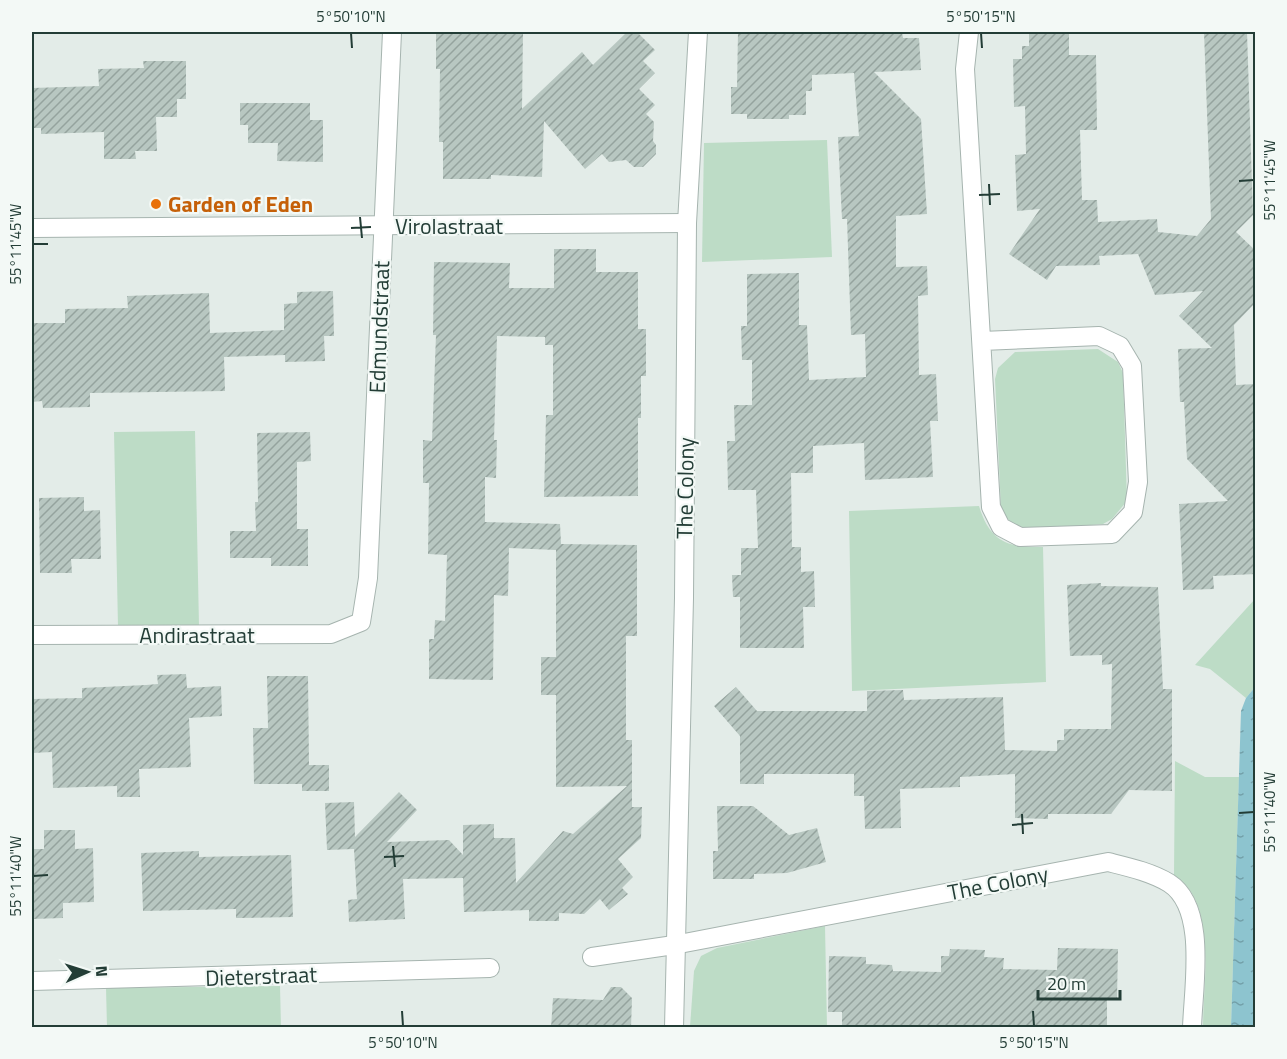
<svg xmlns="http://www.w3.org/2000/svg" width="1287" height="1059" viewBox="0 0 1287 1059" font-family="'Titillium Web',sans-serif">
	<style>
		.grass { fill: #bddcc6 }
		.water { fill: url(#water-ripples) }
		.building { fill: url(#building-hatch) }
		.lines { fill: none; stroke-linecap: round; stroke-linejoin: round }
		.minor-casing { stroke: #a6b4af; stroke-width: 20 }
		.minor { stroke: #fff; stroke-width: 18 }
		.ticks { fill: none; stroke: #233d36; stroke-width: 2 }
		.food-dot { fill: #e8710a; stroke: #f3f9f6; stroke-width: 2 }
		.labels { text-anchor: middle; stroke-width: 4.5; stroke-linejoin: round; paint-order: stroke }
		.food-label { font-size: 22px; font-weight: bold; fill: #c56008; stroke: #f3f9f6; text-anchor: start }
		.street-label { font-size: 22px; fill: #233d36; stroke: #f3f9f6 }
		.neatline { fill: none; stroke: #233d36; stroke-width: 2 }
		.ticks-label { font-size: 15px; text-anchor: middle; fill: #233d36 }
	</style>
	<defs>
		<pattern id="water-ripples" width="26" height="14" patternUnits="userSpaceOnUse" patternTransform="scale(1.5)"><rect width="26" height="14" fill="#8dc4cf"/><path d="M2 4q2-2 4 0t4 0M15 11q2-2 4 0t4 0" fill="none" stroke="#73a0a9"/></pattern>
		<pattern id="building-hatch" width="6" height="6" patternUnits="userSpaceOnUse" patternTransform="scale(1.5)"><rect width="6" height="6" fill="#b8c7c1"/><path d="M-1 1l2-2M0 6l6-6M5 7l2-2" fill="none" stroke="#95a39e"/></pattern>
	</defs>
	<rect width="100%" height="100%" fill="#e3ece8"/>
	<!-- grass -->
	<g class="grass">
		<polygon points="827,140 832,257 702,262 704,143"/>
		<path d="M1098 349 1118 362 1123 373 1127 501 1112 519 1103 524C1083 525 1034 532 1018 526 1010 523 1005 516 1001 509L995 379 998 368 1015 352Z"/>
		<polygon points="195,431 199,626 118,627 114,432"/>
		<path d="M979 506C990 542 1008 548 1043 547L1046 682 852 691 849 511Z"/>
		<polygon points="1255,599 1255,687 1246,698 1210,669 1195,665"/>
		<path d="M1175 761 1205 777H1239L1231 1027H1203C1203 983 1218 902 1174 875Z"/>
		<polygon points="825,926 827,1027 690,1027 694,971 701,956 717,948"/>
		<polygon points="280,986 281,1027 107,1027 106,988"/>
	</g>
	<!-- water -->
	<polygon class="water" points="1255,687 1255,1027 1231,1027 1241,711 1246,698"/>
	<!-- building -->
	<g class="building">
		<polygon points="436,32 523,33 522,109 582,52 593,65 627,32 637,32 655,50 643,61 655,73 639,89 655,105 646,114 654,122 653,141 656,145 656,154 643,167 634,167 626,160 609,162 602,154 585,169 544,121 542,177 491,175 491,179 443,179 443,142 439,142 440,69 436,69"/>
		<polygon points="738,32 841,34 841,32 902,32 903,38 919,38 921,70 874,72 921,119 927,214 896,216 896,267 927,266 928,295 918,296 919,375 936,374 938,421 930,421 933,477 865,480 864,443 813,446 813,473 791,473 792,547 801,547 801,572 814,571 815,607 803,607 804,648 740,648 740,597 733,597 732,575 741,575 741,548 758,548 756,490 728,490 727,441 735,441 734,405 752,405 752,360 742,360 741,326 747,326 747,274 799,273 799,325 807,325 809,380 866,377 865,334 851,335 847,219 842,219 838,137 859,136 854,73 812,75 812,91 806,91 806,115 789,115 789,119 747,119 747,114 731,114 731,87 737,87"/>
		<polygon points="1029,32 1069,32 1069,55 1096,55 1097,130 1080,130 1082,200 1097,200 1098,222 1157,219 1158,232 1197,236 1211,219 1204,32 1247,32 1253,215 1236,232 1256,251 1256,302 1234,325 1236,385 1256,384 1256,574 1213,576 1214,589 1183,590 1179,504 1228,501 1187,459 1184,402 1180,402 1178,349 1212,348 1179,316 1203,291 1155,295 1138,254 1099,256 1100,265 1056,266 1047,280 1009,254 1040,209 1017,211 1015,155 1026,154 1025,106 1014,107 1013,59 1022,59 1022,46 1029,46"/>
		<polygon points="143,61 186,61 186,99 177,99 177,117 156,117 157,151 135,151 136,159 104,159 104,132 41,134 41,128 32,128 32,88 99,86 98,69 144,68"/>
		<polygon points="240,103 310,103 310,120 323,120 323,162 277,161 278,143 248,143 248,125 240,125"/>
		<polygon points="554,249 596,249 596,272 638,272 638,329 646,329 646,376 641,376 641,418 638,418 638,496 544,497 546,415 553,415 553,345 545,345 545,337 497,336 494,440 497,440 496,478 485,477 485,522 560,524 561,544 637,545 637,636 626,636 626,740 632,740 632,807 642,807 641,838 618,859 633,877 622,888 628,894 609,910 600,899 584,914 559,913 559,921 529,921 529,910 464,912 463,878 403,879 405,919 349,922 348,900 357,899 354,849 327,850 325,803 354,802 355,837 399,792 417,810 387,842 449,840 463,855 463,825 494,824 494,838 515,838 516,883 563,831 573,834 627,786 556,787 556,695 541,695 541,657 556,657 556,550 509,548 508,596 494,595 493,680 429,679 429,639 434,639 435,620 445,621 447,555 428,554 429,483 423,483 423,440 432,441 436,335 433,335 434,262 510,263 509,288 554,288"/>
		<polygon points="333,291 334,336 324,336 325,361 285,362 285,355 224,357 225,391 90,393 90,407 43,408 42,401 32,402 32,323 65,323 65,309 128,308 127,296 209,293 210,333 284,330 284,304 297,303 297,292"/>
		<polygon points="310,432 311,461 297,462 297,529 308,529 308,566 271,566 271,558 230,558 230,531 256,531 255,502 258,502 257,433"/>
		<polygon points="84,497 84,511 100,510 101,559 71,559 72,573 40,573 39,498"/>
		<polygon points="1101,583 1101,586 1158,587 1163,689 1172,689 1172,791 1129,790 1111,814 1048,814 1048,819 1015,818 1015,774 960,777 960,787 900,789 901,828 865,829 864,796 854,796 854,774 764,774 764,784 740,784 740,736 714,706 736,687 757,711 867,711 867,691 903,690 904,700 1003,697 1005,750 1057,751 1057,740 1064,740 1064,729 1111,729 1112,664 1102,665 1102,655 1070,656 1067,585"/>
		<polygon points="186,674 187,688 221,686 222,716 189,718 191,767 139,769 140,797 117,797 117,786 53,788 52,752 32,753 32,699 82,698 82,688 146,685 158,684 157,675"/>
		<polygon points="267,676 308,676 309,765 329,765 329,791 302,791 302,784 254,784 253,728 268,728"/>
		<polygon points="717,806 753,806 789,835 817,828 826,862 787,873 754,874 754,879 713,879 713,851 718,851"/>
		<polygon points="44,830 75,830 75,849 93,848 94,902 63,903 63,918 32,919 32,849 44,849"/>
		<polygon points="199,851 199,857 291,855 293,917 236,918 236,909 143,911 141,853"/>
		<polygon points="1058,948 1118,949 1117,998 1107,998 1107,1026 842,1028 842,1012 828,1012 829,956 866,957 866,964 892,965 893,971 941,972 941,956 949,956 950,949 985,950 984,957 1004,958 1003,969 1057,970"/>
		<polygon points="611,987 621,987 632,998 631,1028 551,1028 553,998 603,1000"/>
	</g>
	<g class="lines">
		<!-- minor casing -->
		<g class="minor-casing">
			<g id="minor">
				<polyline points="969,32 965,69 991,507 1001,527 1020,537 1112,534 1133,512 1138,482 1132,366 1120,346 1099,336 982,341"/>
				<polyline points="32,228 687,223"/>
				<polyline points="32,635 331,634 361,622 368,578 392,32"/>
				<path d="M592 957 674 945 1108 862C1128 867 1151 872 1169 883 1208 908 1193 988 1192 1028"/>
				<polyline points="32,981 490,968"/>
				<polyline points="674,1028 684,598 687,223 698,32"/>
			</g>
		</g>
		<!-- minor -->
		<use href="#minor" class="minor"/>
	</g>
	<!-- ticks -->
	<path class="ticks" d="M351 33 352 48M981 33 982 48M1239 181 1254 180M989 184 990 205M979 195 1000 194M360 217 362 238M351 228 371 227M33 244H48M1239 813 1254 812M1022 814 1023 834M1012 825 1033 823M393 846 395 867M384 857 404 856M33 876 48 875M402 1011 403 1026M1033 1011 1034 1026"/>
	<!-- markers -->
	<circle class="food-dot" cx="156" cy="204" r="6"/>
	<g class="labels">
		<!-- food labels -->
		<g class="food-label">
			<text x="168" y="212">Garden of Eden</text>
		</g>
		<!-- street labels -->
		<g class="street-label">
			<text x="449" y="234">Virolastraat</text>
			<text transform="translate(379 327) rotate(-88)" y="8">Edmundstraat</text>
			<text transform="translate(685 488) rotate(-89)" y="8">The Colony</text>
			<text x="197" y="643">Andirastraat</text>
			<text transform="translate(998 883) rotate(-11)" y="8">The Colony</text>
			<text transform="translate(261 976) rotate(-2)" y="8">Dieterstraat</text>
		</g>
	</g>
	<!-- border -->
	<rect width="1287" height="1059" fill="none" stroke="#f3f9f6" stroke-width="66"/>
	<!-- north arrow -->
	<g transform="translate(87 972) rotate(87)" stroke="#f3f9f6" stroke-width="4.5" paint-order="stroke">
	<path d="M0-4.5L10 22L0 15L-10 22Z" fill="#233d36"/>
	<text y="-9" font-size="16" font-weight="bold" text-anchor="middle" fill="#233d36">N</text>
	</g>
	<!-- scale -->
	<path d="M1038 990v9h82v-9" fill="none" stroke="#233d36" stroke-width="3"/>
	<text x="1047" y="990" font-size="18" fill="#233d36" stroke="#f3f9f6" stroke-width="4.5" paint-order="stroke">20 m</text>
	<rect x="33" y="33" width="1221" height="993" class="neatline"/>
	<g class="ticks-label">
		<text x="351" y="22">5°50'10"N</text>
		<text x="981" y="22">5°50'15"N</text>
		<text transform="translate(1270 180) rotate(-90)" y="5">55°11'45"W</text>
		<text transform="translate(16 244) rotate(-90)" y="5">55°11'45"W</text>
		<text transform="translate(1270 812) rotate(-90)" y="5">55°11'40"W</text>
		<text transform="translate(16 876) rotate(-90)" y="5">55°11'40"W</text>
		<text x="403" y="1048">5°50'10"N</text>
		<text x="1034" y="1048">5°50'15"N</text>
	</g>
</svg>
